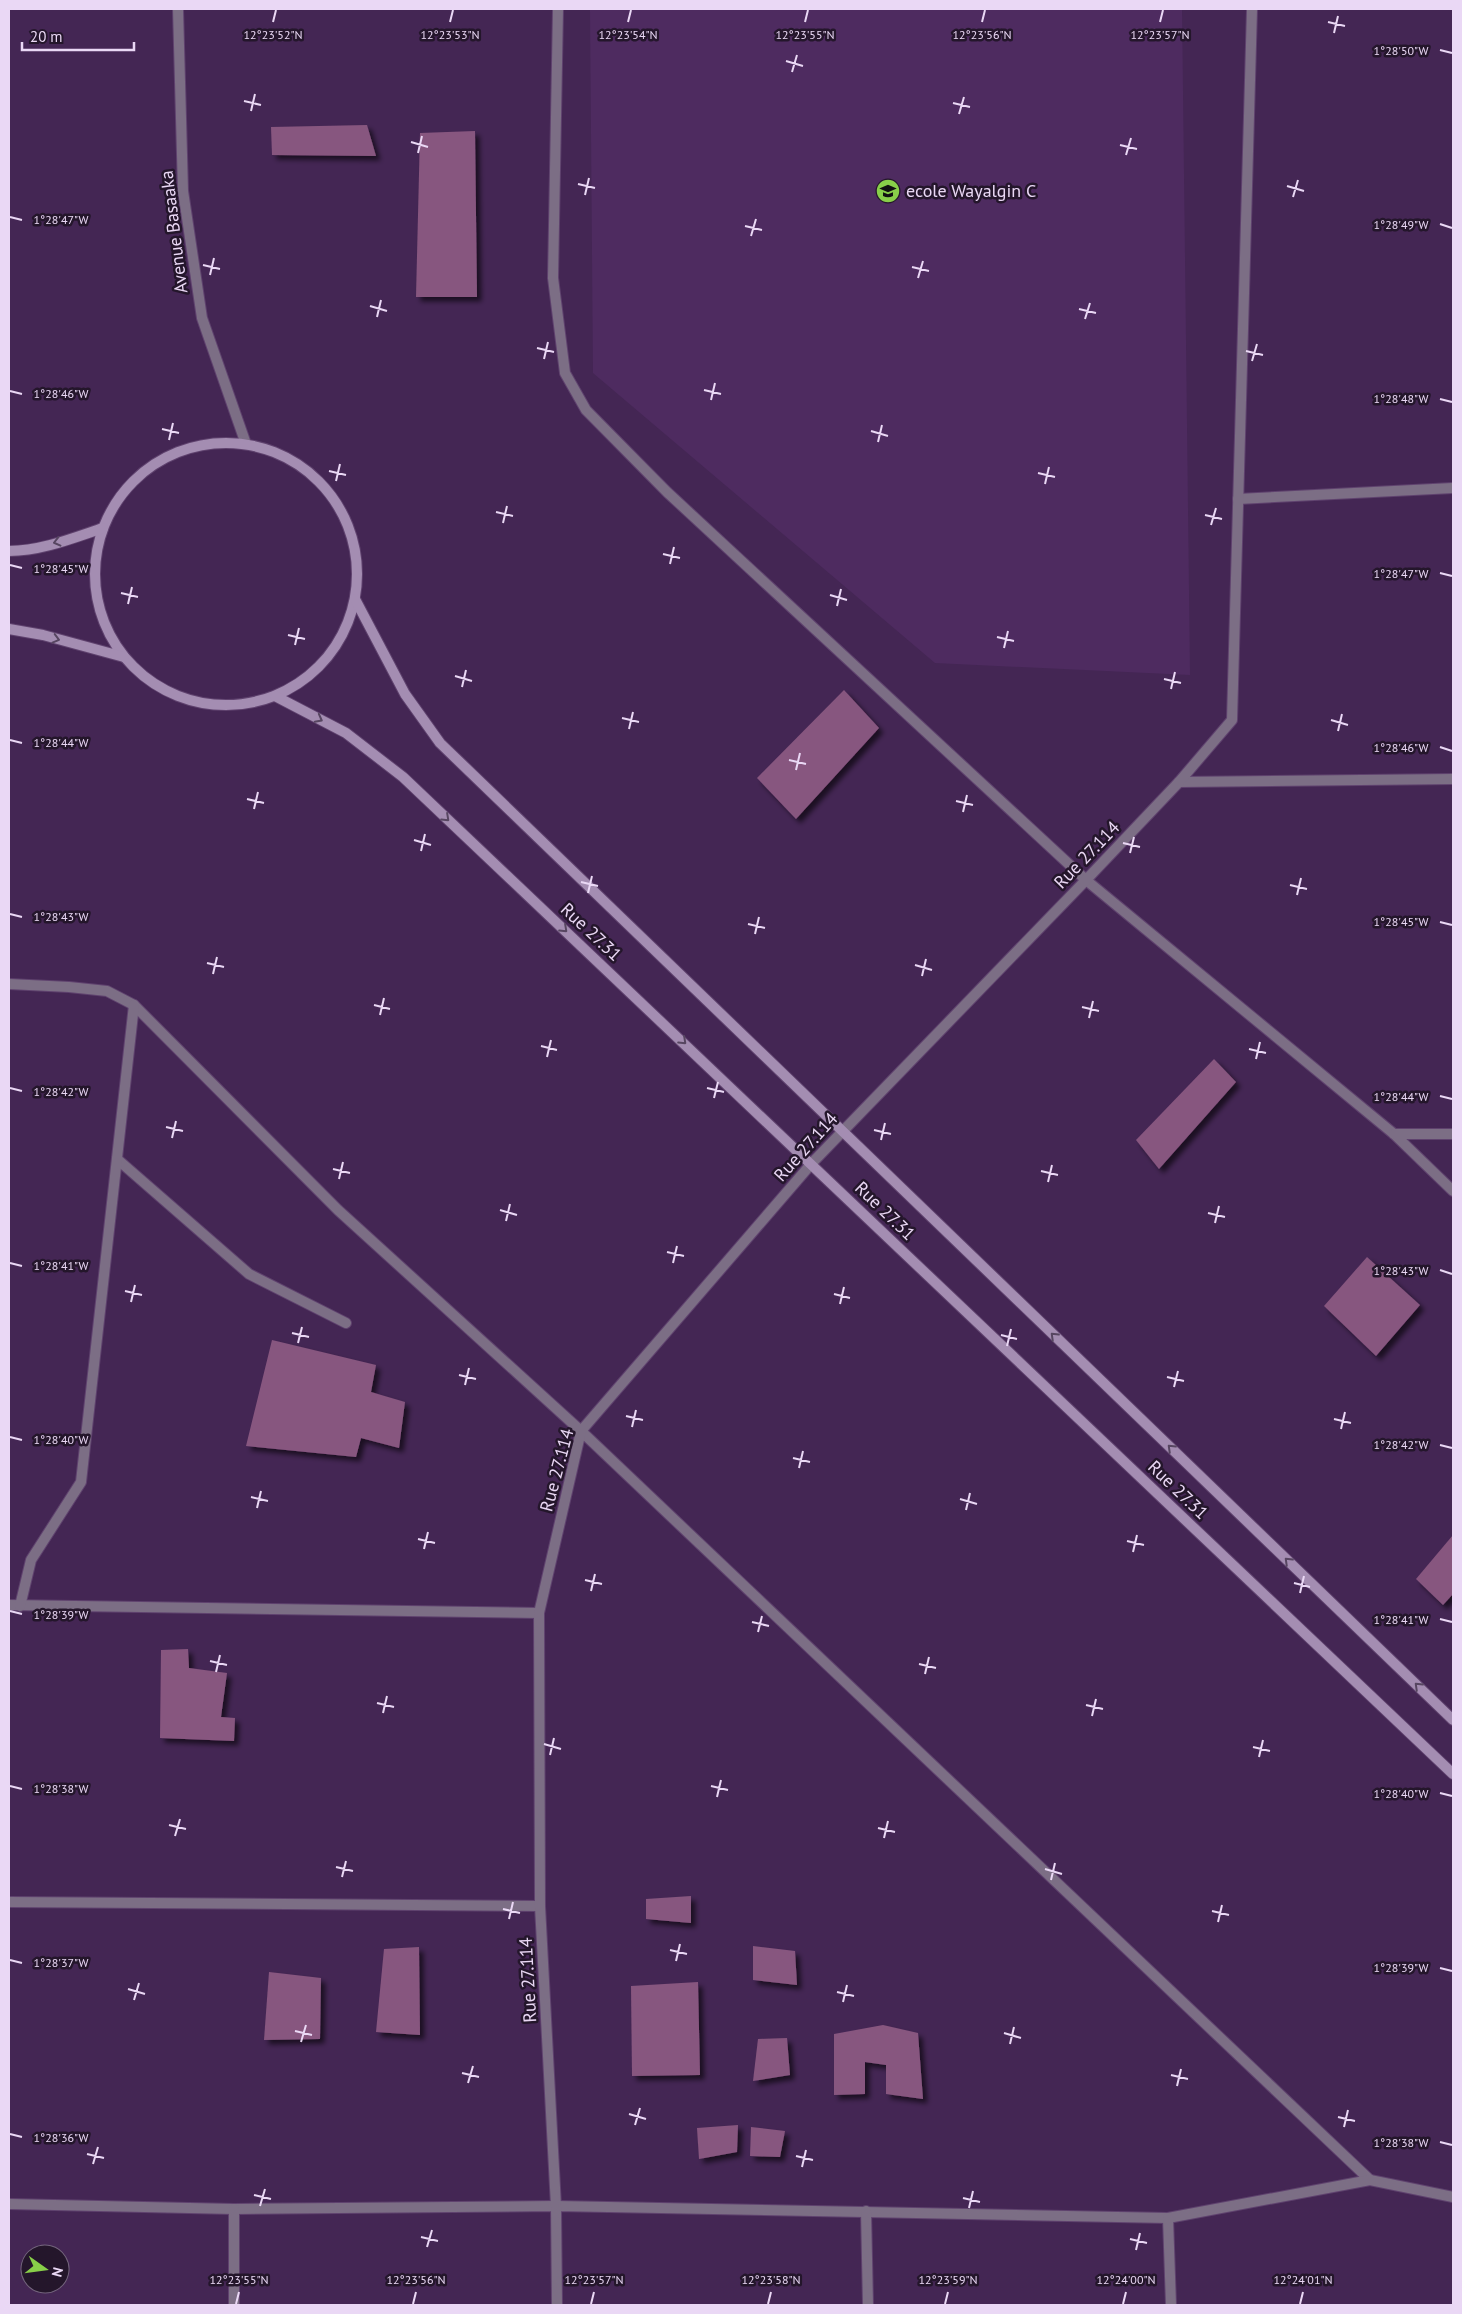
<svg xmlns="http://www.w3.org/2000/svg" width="1462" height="2314" viewBox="0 0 1462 2314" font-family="'PT Sans',sans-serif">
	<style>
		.built { fill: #4e2b60 }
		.building { fill: #87567f; filter: url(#shadow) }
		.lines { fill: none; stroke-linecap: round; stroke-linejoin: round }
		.street-casing { stroke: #5f426e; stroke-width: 12 }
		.secondary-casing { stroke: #5f426e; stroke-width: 12 }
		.street { stroke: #7c6e85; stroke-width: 10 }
		.secondary { stroke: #a48db2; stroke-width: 10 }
		.oneway { stroke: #574661 }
		.ticks { fill: none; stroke: #ead8f5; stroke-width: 2 }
		.labels { text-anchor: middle; stroke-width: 5; stroke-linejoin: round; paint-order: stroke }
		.poi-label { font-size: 18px; fill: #ead8f5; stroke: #24162b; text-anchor: start }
		.street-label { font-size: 18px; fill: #ead8f5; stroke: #24162b }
		.ticks-label { font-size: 12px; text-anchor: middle; fill: #ead8f5; stroke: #24162b; stroke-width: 5; stroke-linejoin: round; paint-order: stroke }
	</style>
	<defs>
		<filter id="shadow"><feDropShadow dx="4.5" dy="4.5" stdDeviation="2.5" flood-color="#0009"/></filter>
	</defs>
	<rect width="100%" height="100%" fill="#442654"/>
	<!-- built -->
	<polygon class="built" points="590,9 1182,9 1190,675 935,663 593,373"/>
	<!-- building -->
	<g class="building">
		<polygon points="367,125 376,156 272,155 271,127"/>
		<polygon points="475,131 477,297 416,297 420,133"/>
		<polygon points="844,690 879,728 796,819 757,778"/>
		<polygon points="1214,1059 1236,1082 1159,1169 1136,1140"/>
		<polygon points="1367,1257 1420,1305 1376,1356 1324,1306"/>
		<polygon points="272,1340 376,1365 371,1392 405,1402 399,1448 361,1438 356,1457 246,1446"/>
		<polygon points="1453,1535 1453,1594 1443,1605 1416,1579"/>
		<polygon points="188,1649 189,1668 227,1673 221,1717 235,1718 234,1741 160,1738 161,1650"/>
		<polygon points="691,1896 691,1923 646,1919 646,1899"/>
		<polygon points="753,1946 795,1951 797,1985 753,1980"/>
		<polygon points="419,1947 420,2035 376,2032 384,1949"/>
		<polygon points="269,1972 321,1978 320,2039 264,2040"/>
		<polygon points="698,1982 700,2075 632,2076 631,1986"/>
		<polygon points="883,2025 918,2033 923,2099 886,2094 886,2065 865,2062 865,2094 834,2095 834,2034"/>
		<polygon points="787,2038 790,2075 753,2081 758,2039"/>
		<polygon points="738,2125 737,2152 699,2159 697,2128"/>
		<polygon points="751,2127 785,2131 780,2157 750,2156"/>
	</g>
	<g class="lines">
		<!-- street casing -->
		<g class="street-casing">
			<g id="street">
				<polyline points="178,9 183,191 202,318 246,444"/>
				<polyline points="558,9 553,278 565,373 586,410 667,492 1086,880 1394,1134 1453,1191"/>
				<polyline points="1238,499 1453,488"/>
				<polyline points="1179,782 1453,779"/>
				<polyline points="9,984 69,987 107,991 134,1005 338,1210 581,1431 1370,2180"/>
				<polyline points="1394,1134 1453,1134"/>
				<polyline points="117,1159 249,1274 346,1323"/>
				<polyline points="9,1605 539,1613"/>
				<polyline points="20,1606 31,1560 81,1482 134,1005"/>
				<polyline points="9,1902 540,1906"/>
				<polyline points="9,2204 234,2209 556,2206 1168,2218 1370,2180 1453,2197"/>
				<polyline points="234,2209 234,2305"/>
				<polyline points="866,2211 868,2305"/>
				<polyline points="1168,2218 1171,2305"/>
				<polyline points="557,2305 556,2206 540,1906 539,1613 581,1431 812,1163 1086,880 1179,782 1232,720 1252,9"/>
			</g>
		</g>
		<!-- secondary casing -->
		<g class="secondary-casing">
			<g id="secondary">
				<circle cx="226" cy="574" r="131"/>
				<path d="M9 551C41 551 73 538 103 528"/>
				<polyline points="355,599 405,694 440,743 1453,1720"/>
				<polyline points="9,629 43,635 124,657"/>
				<polyline points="275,696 346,733 403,777 1453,1774"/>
			</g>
		</g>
		<!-- street -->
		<use href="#street" class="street"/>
		<!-- secondary -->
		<use href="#secondary" class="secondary"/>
	</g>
	<!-- one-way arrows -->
	<defs><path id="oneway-chevron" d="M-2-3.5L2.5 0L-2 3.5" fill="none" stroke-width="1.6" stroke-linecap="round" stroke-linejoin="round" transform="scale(1.25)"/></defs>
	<g class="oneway">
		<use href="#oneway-chevron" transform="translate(57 542) rotate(166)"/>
		<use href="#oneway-chevron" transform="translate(56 639) rotate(15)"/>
		<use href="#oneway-chevron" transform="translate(319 719) rotate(28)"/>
		<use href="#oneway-chevron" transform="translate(446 818) rotate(43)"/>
		<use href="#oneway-chevron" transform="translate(564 929) rotate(43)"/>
		<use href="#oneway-chevron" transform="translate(683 1041) rotate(43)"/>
		<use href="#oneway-chevron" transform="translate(1054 1336) rotate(-136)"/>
		<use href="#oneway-chevron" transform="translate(1171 1448) rotate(-136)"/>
		<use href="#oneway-chevron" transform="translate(1288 1561) rotate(-136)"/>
		<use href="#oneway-chevron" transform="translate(1418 1686) rotate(-136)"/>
	</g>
	<!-- ticks -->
	<path class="ticks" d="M273 22 276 10M450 22 453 10M628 22 631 10M805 22 808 10M982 22 985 10M1160 22 1163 10M1328 22 1345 26M1334 33 1338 16M1440 50 1452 53M786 61 803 66M792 72 797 55M244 101 261 105M953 103 970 107M251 111 255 94M959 114 964 97M411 142 428 147M1120 145 1137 149M418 153 422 136M1126 155 1131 138M578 184 595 188M1287 186 1304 191M585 195 589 178M1293 197 1298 180M10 217 22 220M1440 224 1452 228M745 226 762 230M751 236 756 219M203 265 220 269M912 267 929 271M210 275 214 258M918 278 923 261M370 306 387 311M1079 309 1096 313M377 317 381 300M1085 319 1090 303M537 348 554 352M1246 351 1263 355M544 359 548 342M1252 361 1257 344M704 390 721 394M10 391 22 394M1440 399 1452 402M711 400 715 383M162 429 179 433M871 431 888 436M169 440 173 423M878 442 882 425M329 471 346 475M1038 473 1055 477M336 481 340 464M1045 484 1049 467M496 512 513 516M1205 515 1222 519M503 523 507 506M1211 525 1216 508M663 554 680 558M670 564 674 547M10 565 22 568M1440 573 1452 576M121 593 138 597M830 595 847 600M128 604 132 587M837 606 841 589M288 635 305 639M997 637 1014 641M295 645 299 628M1004 648 1008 631M455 676 472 681M1164 679 1181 683M462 687 466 670M1171 689 1175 672M622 718 639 722M1331 720 1348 725M629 729 633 712M1338 731 1342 714M10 740 22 743M1440 747 1452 751M789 760 806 764M796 770 800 753M247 799 264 803M956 801 973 805M254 809 258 792M963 812 967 795M414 840 431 845M1123 843 1140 847M421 851 425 834M1130 853 1134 837M581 882 598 886M1290 885 1307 889M588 893 592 876M1297 895 1301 878M10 914 22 917M1440 922 1452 925M748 924 765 928M755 934 759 917M207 963 224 967M915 965 932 970M213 974 217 957M922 976 926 959M374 1005 390 1009M1082 1007 1099 1011M380 1015 384 998M1089 1018 1093 1001M541 1046 557 1050M1249 1049 1266 1053M547 1057 551 1040M1256 1059 1260 1042M10 1088 22 1091M707 1088 724 1092M1440 1096 1452 1099M714 1098 718 1082M166 1127 183 1131M874 1130 891 1134M172 1138 176 1121M881 1140 885 1123M333 1169 350 1173M1041 1171 1058 1175M339 1179 343 1162M1048 1182 1052 1165M500 1210 517 1215M1208 1213 1225 1217M506 1221 510 1204M1215 1223 1219 1206M667 1252 684 1256M10 1263 22 1266M673 1263 677 1246M1440 1270 1452 1274M125 1291 142 1295M834 1294 850 1298M131 1302 135 1285M840 1304 844 1287M292 1333 309 1337M1001 1335 1017 1339M298 1343 302 1327M1007 1346 1011 1329M459 1375 476 1379M1167 1377 1184 1381M465 1385 469 1368M1174 1387 1178 1371M626 1416 643 1420M1334 1419 1351 1423M632 1427 636 1410M1341 1429 1345 1412M10 1437 22 1440M1440 1445 1452 1448M793 1458 810 1462M799 1468 803 1451M251 1497 268 1501M960 1499 977 1504M257 1508 261 1491M966 1510 970 1493M418 1539 435 1543M1127 1541 1144 1545M424 1549 428 1532M1133 1552 1137 1535M585 1580 602 1584M1294 1583 1310 1587M591 1591 595 1574M1300 1593 1304 1576M10 1611 22 1614M1440 1619 1452 1622M752 1622 769 1626M758 1632 762 1616M210 1661 227 1665M919 1664 936 1668M216 1672 220 1655M925 1674 929 1657M377 1703 394 1707M1086 1705 1103 1709M383 1713 387 1696M1092 1716 1096 1699M544 1744 561 1749M1253 1747 1270 1751M550 1755 554 1738M1259 1757 1263 1740M10 1786 22 1789M711 1786 728 1790M1440 1793 1452 1796M717 1797 721 1780M169 1825 186 1829M878 1828 895 1832M175 1836 180 1819M884 1838 888 1821M336 1867 353 1871M1045 1869 1062 1874M342 1877 346 1861M1051 1880 1055 1863M503 1909 520 1913M1212 1911 1229 1915M509 1919 513 1902M1218 1922 1222 1905M670 1950 687 1954M10 1960 22 1963M676 1961 680 1944M1440 1968 1452 1971M128 1989 145 1994M837 1992 854 1996M134 2000 139 1983M843 2002 847 1985M295 2031 312 2035M1004 2033 1021 2038M301 2042 306 2025M1010 2044 1014 2027M462 2073 479 2077M1171 2075 1188 2079M468 2083 473 2066M1177 2086 1181 2069M629 2114 646 2119M1338 2117 1355 2121M635 2125 640 2108M1344 2127 1348 2110M10 2134 22 2137M1440 2142 1452 2145M87 2154 104 2158M796 2156 813 2160M93 2164 98 2147M802 2167 806 2150M254 2195 271 2199M963 2198 980 2202M260 2206 265 2189M969 2208 973 2191M421 2237 438 2241M1130 2239 1147 2243M427 2247 432 2230M1136 2250 1140 2233M236 2304 239 2292M413 2304 416 2292M591 2304 594 2292M768 2304 771 2292M945 2304 948 2292M1123 2304 1126 2292M1300 2304 1303 2292"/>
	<!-- icons -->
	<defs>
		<g id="school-disc" transform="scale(1.25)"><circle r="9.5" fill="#88cf49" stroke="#24162b"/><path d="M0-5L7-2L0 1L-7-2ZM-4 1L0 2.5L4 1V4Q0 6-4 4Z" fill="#111"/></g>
	</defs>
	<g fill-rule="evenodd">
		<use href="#school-disc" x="888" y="191"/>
	</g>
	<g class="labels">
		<!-- poi labels -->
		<g class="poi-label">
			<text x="906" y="197">ecole Wayalgin C</text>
		</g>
		<!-- street labels -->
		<g class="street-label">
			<text transform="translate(174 232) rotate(-97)" y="6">Avenue Basaaka</text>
			<text transform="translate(1087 855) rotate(-46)" y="6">Rue 27.114</text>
			<text transform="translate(591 932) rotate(43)" y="6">Rue 27.31</text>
			<text transform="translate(806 1147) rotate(-48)" y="6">Rue 27.114</text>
			<text transform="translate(885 1211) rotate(44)" y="6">Rue 27.31</text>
			<text transform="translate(557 1470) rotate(-75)" y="6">Rue 27.114</text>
			<text transform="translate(1178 1490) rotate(44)" y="6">Rue 27.31</text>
			<text transform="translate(528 1980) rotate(-93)" y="6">Rue 27.114</text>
		</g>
	</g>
	<g class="ticks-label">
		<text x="273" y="39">12°23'52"N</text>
		<text x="450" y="39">12°23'53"N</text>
		<text x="628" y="39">12°23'54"N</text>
		<text x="805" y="39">12°23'55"N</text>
		<text x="982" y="39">12°23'56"N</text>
		<text x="1160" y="39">12°23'57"N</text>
		<text x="1401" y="55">1°28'50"W</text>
		<text x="61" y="224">1°28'47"W</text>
		<text x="1401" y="229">1°28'49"W</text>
		<text x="61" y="398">1°28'46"W</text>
		<text x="1401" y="403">1°28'48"W</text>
		<text x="61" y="573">1°28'45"W</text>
		<text x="1401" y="578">1°28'47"W</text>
		<text x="61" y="747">1°28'44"W</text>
		<text x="1401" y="752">1°28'46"W</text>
		<text x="61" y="921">1°28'43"W</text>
		<text x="1401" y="926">1°28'45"W</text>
		<text x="61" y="1096">1°28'42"W</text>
		<text x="1401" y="1101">1°28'44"W</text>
		<text x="61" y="1270">1°28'41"W</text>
		<text x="1401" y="1275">1°28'43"W</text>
		<text x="61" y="1444">1°28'40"W</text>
		<text x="1401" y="1449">1°28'42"W</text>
		<text x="61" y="1619">1°28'39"W</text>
		<text x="1401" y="1624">1°28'41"W</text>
		<text x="61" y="1793">1°28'38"W</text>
		<text x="1401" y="1798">1°28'40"W</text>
		<text x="61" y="1967">1°28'37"W</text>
		<text x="1401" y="1972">1°28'39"W</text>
		<text x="61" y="2142">1°28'36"W</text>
		<text x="1401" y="2147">1°28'38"W</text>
		<text x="239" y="2284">12°23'55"N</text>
		<text x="416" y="2284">12°23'56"N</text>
		<text x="594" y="2284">12°23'57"N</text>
		<text x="771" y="2284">12°23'58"N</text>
		<text x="948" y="2284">12°23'59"N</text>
		<text x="1126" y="2284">12°24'00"N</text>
		<text x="1303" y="2284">12°24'01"N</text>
	</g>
	<!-- border -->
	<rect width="1462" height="2314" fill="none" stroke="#ead8f5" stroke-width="20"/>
	<!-- north arrow -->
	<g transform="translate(45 2269) rotate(104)"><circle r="24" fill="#24162b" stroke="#73647c"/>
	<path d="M0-4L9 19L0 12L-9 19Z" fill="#88cf49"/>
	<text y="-8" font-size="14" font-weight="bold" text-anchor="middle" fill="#ead8f5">N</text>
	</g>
	<!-- scale -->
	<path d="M22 42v8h112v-8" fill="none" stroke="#ead8f5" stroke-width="2.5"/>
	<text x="30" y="42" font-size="15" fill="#ead8f5" stroke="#24162b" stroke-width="4" paint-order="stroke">20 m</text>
</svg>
